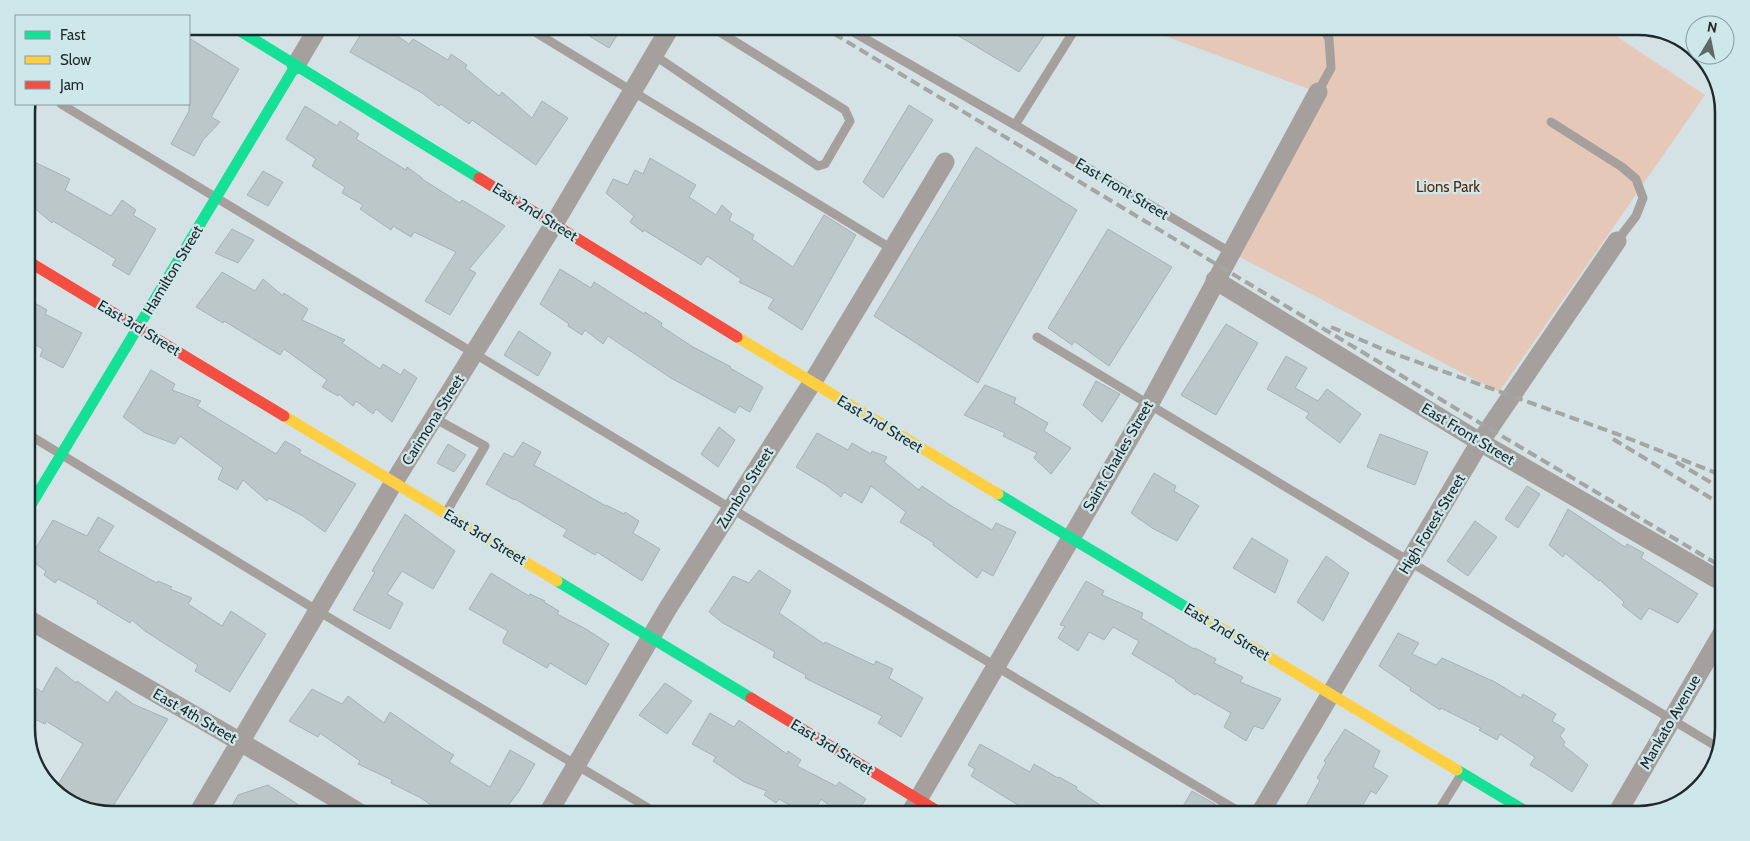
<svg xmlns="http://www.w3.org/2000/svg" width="1750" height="841" viewBox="0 0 1750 841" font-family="Cabin,sans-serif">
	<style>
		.green { fill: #e6c8b9 }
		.building { fill: #bcc7c9; stroke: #a7b2b4 }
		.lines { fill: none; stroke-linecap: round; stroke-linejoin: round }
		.lane { stroke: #a5a09d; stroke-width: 9 }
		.street { stroke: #a5a09d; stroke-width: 19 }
		.fast { stroke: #16e098; stroke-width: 11 }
		.slow { stroke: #ffcf43; stroke-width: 11 }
		.jam { stroke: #f24e42; stroke-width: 11 }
		.rail { stroke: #a4a6a5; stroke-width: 4; stroke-dasharray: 10 5; stroke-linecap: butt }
		.labels { text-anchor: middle; stroke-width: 4.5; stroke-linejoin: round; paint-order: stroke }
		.park-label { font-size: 15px; fill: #592509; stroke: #cee7eb }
		.street-label { font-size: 15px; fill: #1f282a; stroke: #cee7eb }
		.rim { fill: none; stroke: #1f282a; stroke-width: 2.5 }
	</style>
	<rect width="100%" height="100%" fill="#d4e2e5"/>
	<!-- green -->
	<polygon class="green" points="1138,26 1601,26 1705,95 1499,392 1230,252 1317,92"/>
	<!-- building -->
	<g class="building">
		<polygon points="366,26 383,26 409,44 413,39 448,60 451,54 467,65 465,68 499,96 502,92 532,118 542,101 568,118 536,165 472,120 469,124 441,104 439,106 422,93 350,52"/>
		<polygon points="573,26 623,26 609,48"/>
		<polygon points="942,26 1051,26 1019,72"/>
		<polygon points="189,38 239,69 211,117 220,122 203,140 194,156 171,144 189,111"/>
		<polygon points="909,105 933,120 883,198 863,182"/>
		<polygon points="305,106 337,126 340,121 359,134 356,139 406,170 407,167 422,178 422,179 460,203 462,200 505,226 469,269 476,273 450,315 425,301 456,252 414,232 411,237 393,226 391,230 360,209 363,205 342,193 345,187 312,166 316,159 286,139"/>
		<polygon points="976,147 1077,210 978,383 874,316"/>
		<polygon points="26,158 70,179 65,190 111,216 122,200 136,210 133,215 156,229 129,275 112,265 116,259 53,221 52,223 32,206 34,202 26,197"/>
		<polygon points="650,158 696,185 689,197 716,215 722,205 732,214 729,220 754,235 752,239 793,267 824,215 856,235 802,330 768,308 774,299 739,282 741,279 707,256 701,265 644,230 643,232 630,222 634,216 606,193 613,179 628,185 635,170 643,174"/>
		<polygon points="263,171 283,182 268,206 247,195"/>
		<polygon points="232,229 254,240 238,263 215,253"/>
		<polygon points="1108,229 1172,267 1109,366 1074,341 1072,345 1048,328"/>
		<polygon points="560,269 591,288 594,282 644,314 645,312 662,323 661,326 693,347 731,367 730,368 763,387 750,412 739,406 735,413 671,378 608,336 603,344 585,330 582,335 568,326 569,324 540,304"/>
		<polygon points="222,272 255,291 263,279 283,296 284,293 308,309 302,320 345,340 342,343 380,369 383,364 401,375 404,369 417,378 392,422 376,409 373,414 356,401 353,406 339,394 338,396 322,387 327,380 284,349 280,355 224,321 223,323 196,307"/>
		<polygon points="26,298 47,310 45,314 82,333 63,368 40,356 43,349 26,340"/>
		<polygon points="1226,324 1258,343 1216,415 1181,395"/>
		<polygon points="519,331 551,353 538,376 504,355"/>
		<polygon points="1286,356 1307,368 1295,388 1318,401 1327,389 1361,414 1340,443 1306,418 1309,413 1267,389"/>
		<polygon points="151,370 175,384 172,390 201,401 197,406 276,454 285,441 301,450 299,453 356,484 325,532 303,516 269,498 267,501 243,480 237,490 218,479 223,468 180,436 175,444 145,433 123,417"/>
		<polygon points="1096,381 1120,394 1102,422 1083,405"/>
		<polygon points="985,385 1016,398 1014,403 1048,423 1044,431 1071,448 1051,474 1034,458 1037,453 1003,436 1005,433 964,415"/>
		<polygon points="719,427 735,440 718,467 701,454"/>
		<polygon points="817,433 848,450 852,443 871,454 872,451 887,457 884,462 919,490 922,486 950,505 992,530 996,523 1016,532 993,576 982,570 977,578 933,545 934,543 900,522 906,512 871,486 862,503 844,492 841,497 827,486 796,467"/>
		<polygon points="1380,434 1428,452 1415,485 1367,467"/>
		<polygon points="523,442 541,452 534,465 606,506 606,505 624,514 625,512 639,521 633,533 660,549 642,581 597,552 595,555 563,536 567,530 515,499 514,500 486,484 504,453 513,457"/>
		<polygon points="448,444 466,455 454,472 437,463"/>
		<polygon points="1154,473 1176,486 1174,491 1199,506 1177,541 1152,528 1131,513"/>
		<polygon points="1527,486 1540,494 1518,528 1505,519"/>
		<polygon points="1568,509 1625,547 1627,544 1644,553 1641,558 1698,594 1678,623 1649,608 1641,620 1622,605 1624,602 1600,580 1599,581 1565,553 1563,557 1549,545"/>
		<polygon points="405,514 455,551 433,589 402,571 387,594 403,603 390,629 353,610 375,572 372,571"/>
		<polygon points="98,517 114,526 98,551 157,583 158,581 172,587 170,589 192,598 188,604 222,626 231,611 266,634 230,692 195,671 198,665 145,631 132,620 130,623 97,603 98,601 58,579 55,583 44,575 46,571 29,559 53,520 87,536"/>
		<polygon points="1475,521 1497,537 1468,576 1447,561"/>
		<polygon points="1252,538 1288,560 1275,593 1233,568"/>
		<polygon points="1326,556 1349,573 1323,621 1297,602"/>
		<polygon points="759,570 791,591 779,613 824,644 825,642 874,665 876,661 893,669 889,678 923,698 901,737 878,723 882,716 805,678 806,675 773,657 775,652 723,623 709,612 733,576 749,583"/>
		<polygon points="491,573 529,596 530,594 545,601 544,602 559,611 557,614 586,629 609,644 586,685 550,663 547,668 503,643 503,640 508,631 469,609"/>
		<polygon points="1086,581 1104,591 1102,595 1143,613 1141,618 1194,649 1195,648 1216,659 1214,663 1243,677 1240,682 1281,699 1263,729 1254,726 1246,741 1224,727 1231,713 1196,693 1195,695 1175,681 1176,680 1132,654 1139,641 1113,627 1104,640 1089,632 1078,651 1058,638 1065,626 1060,625"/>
		<polygon points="1398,633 1419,643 1412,654 1436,665 1442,658 1495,682 1521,698 1523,694 1556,714 1552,721 1565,729 1560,736 1565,742 1563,745 1588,765 1572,792 1544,773 1530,765 1535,757 1500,734 1497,740 1479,730 1481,728 1441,708 1440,710 1410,690 1411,688 1379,666"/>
		<polygon points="56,667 76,683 77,681 108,703 116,691 133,704 168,719 108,814 74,806 55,789 83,744 46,721 45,724 26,715 26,681 42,692"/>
		<polygon points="665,683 692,701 667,734 639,715"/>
		<polygon points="312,689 342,704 348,696 384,723 390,712 445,750 454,755 449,762 490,787 510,750 535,764 519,791 501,815 445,815 421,798 391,783 392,780 358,764 360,761 320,733 318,737 289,721"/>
		<polygon points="710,713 734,727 739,720 787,754 788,751 801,760 797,766 836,786 839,782 866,799 855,815 842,815 821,799 812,815 807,815 779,799 776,803 764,795 767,791 744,782 713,761 716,757 692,744"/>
		<polygon points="1345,729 1380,751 1373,767 1388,776 1376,794 1371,791 1357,815 1301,815 1320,780 1317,778 1326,763 1324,761"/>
		<polygon points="980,744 1030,772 1034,764 1058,778 1059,777 1077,787 1076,789 1115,815 1034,815 971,776 975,769 968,765"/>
		<polygon points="268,785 314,815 227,815 238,795"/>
		<polygon points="1192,791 1215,804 1210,815 1178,815"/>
	</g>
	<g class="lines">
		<!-- lane -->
		<g class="lane">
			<polyline points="525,26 892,249"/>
			<polyline points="843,26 1015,125 1230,252"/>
			<polyline points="654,55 818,166 825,164 850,121 845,110 710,26"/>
			<polyline points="1318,92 1331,68 1329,39 1323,26"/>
			<polyline points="61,104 732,509 1245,815"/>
			<polyline points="1551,122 1622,167 1636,179 1643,198 1636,216 1617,241"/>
			<polyline points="1015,125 1077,26"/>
			<polyline points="1037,337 1719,748"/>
			<polyline points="434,418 485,446 447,511"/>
			<polyline points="26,433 318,611 660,815"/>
			<polyline points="1436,815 1461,775"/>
		</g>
		<!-- street -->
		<g class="street">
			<polyline points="296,65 319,26"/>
			<polyline points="1215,280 1480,442 1724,583"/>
			<path d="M26 618C139 684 252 747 363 815"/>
			<polyline points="197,815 394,482 554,224 671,26"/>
			<polyline points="547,815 668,608 812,383 945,162"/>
			<polyline points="909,815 1149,405 1318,92"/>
			<polyline points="1259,815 1480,442 1617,241"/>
			<polyline points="1616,815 1724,630"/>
		</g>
		<!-- fast -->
		<g class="fast">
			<polyline points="232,26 479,178"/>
			<polyline points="998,494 1194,612"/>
			<polyline points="26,513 296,65"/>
			<polyline points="557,581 751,698"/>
			<polyline points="1457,770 1532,815"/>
		</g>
		<!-- slow -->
		<g class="slow">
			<polyline points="737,337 998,494"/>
			<polyline points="284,416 557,581"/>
			<polyline points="1194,612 1457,770"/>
		</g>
		<!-- jam -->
		<g class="jam">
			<polyline points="479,178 737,337"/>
			<polyline points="26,260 284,416"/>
			<polyline points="751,698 944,815"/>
		</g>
		<!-- rail -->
		<g class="rail">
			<polyline points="821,26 1490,429 1724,568"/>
			<polyline points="1331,327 1387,351 1617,434 1724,476"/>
			<polyline points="1613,439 1724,506"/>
			<polyline points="1676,462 1724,490"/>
		</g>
	</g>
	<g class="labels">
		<!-- park labels -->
		<g class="park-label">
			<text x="1448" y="192">Lions Park</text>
		</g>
		<!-- street labels -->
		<g class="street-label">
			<text transform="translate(1122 189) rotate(31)" y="5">East Front Street</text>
			<text transform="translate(535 212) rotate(32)" y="5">East 2nd Street</text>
			<text transform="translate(173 270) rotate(-59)" y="5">Hamilton Street</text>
			<text transform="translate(139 328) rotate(31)" y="5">East 3rd Street</text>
			<text transform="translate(433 420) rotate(-58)" y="5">Carimona Street</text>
			<text transform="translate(880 424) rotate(31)" y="5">East 2nd Street</text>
			<text transform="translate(1468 434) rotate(31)" y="5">East Front Street</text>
			<text transform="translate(1118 456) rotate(-60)" y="5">Saint Charles Street</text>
			<text transform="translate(745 488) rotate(-58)" y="5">Zumbro Street</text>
			<text transform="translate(1432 524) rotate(-59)" y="5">High Forest Street</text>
			<text transform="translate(485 537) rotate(31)" y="5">East 3rd Street</text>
			<text transform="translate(1227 632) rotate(31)" y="5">East 2nd Street</text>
			<text transform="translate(195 716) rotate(30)" y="5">East 4th Street</text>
			<text transform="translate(1670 722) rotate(-60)" y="5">Mankato Avenue</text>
			<text transform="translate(832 747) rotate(31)" y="5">East 3rd Street</text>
		</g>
	</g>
	<!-- crop -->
	<path d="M0 0H1750V841H0ZM112 35H1638A77 77 0 0 1 1715 112V729A77 77 0 0 1 1638 806H112A77 77 0 0 1 35 729V112A77 77 0 0 1 112 35Z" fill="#cee7eb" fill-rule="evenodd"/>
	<path class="rim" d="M112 35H1638A77 77 0 0 1 1715 112V729A77 77 0 0 1 1638 806H112A77 77 0 0 1 35 729V112A77 77 0 0 1 112 35Z"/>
	<!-- legend -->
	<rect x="15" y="15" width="175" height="90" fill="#cee7eb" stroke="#889b9e"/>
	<rect x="25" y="31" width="25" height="8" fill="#16e098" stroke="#889b9e"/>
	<text x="60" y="40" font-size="15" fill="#1f282a">Fast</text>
	<rect x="25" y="56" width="25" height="8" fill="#ffcf43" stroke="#889b9e"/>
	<text x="60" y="65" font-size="15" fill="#1f282a">Slow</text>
	<rect x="25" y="81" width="25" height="8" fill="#f24e42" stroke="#889b9e"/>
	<text x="60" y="90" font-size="15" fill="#1f282a">Jam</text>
	<!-- north arrow -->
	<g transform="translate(1710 40) rotate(10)"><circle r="24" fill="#cee7eb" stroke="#889b9e"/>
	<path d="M0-4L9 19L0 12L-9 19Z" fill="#5e696b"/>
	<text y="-8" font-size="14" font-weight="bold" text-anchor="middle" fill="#1f282a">N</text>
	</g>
</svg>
